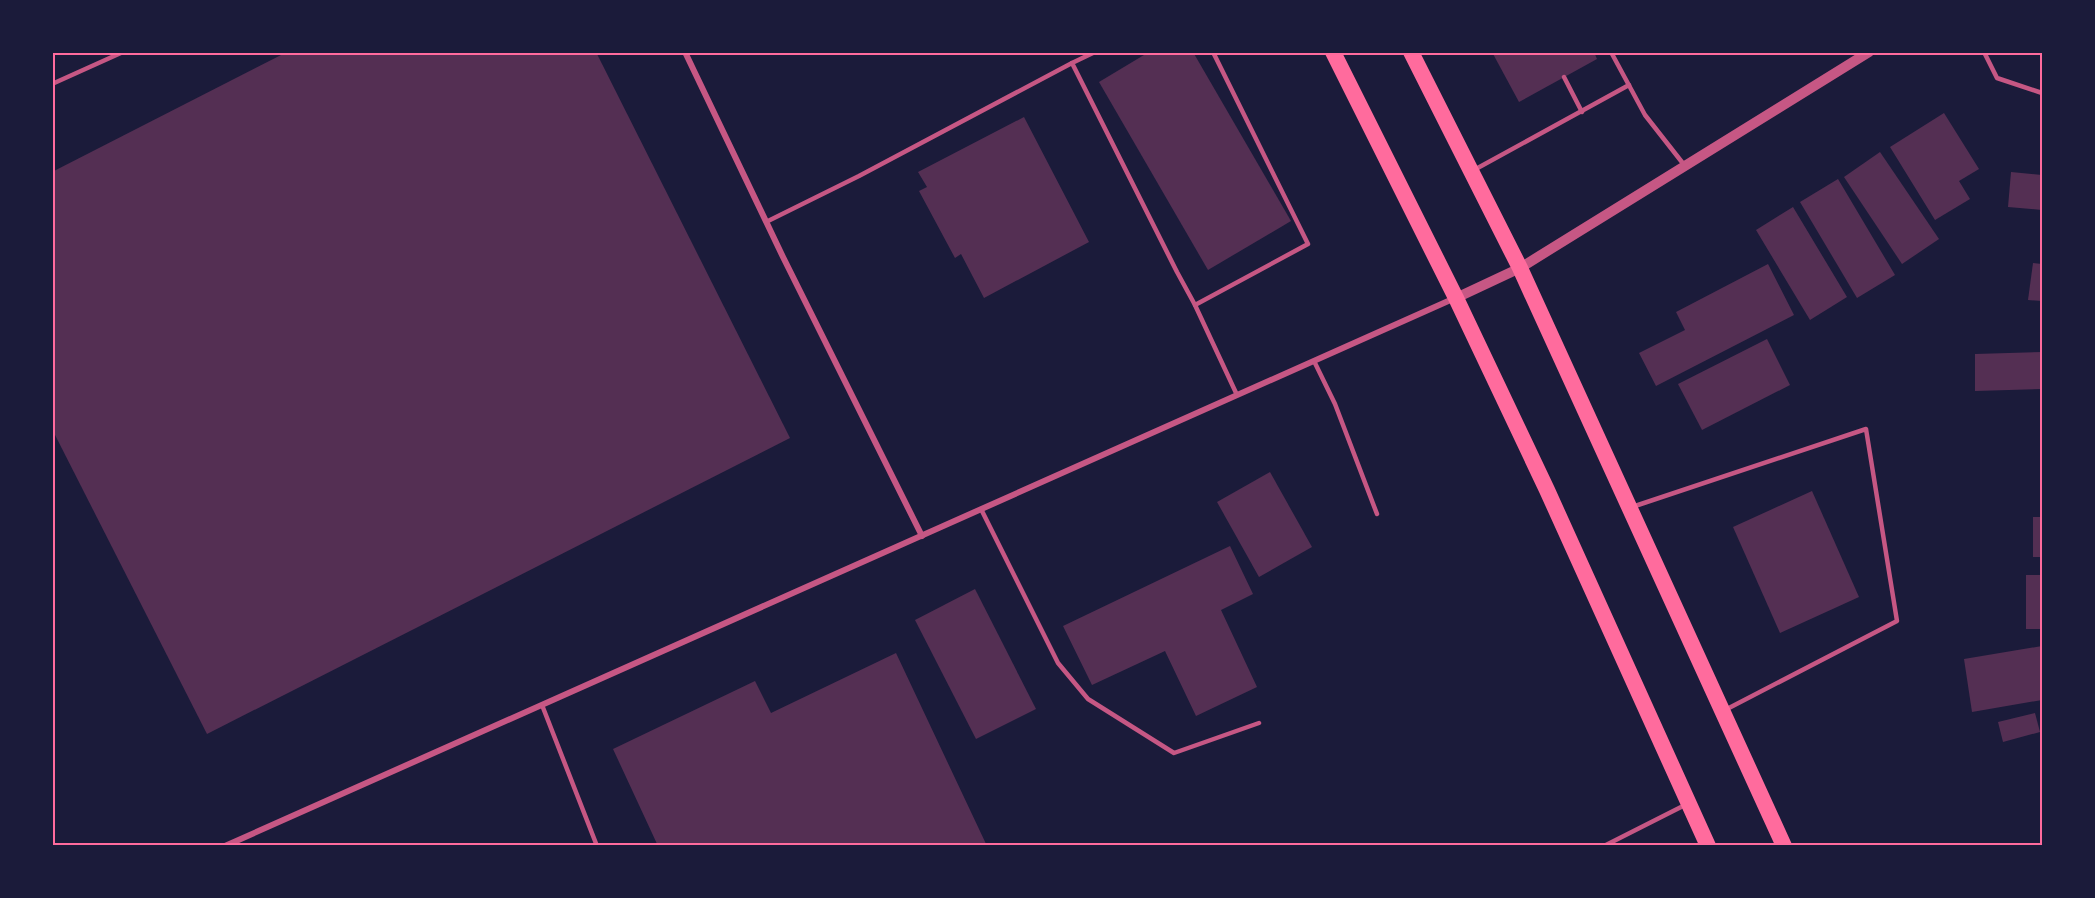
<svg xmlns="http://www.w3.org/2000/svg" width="2095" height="898" viewBox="0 0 2095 898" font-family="Karla,sans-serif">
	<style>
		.building { fill: #542f53 }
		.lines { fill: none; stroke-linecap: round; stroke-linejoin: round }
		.service { stroke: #c65784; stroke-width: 4.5 }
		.minor { stroke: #c65784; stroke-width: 6 }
		.tertiary { stroke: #c65784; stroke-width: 10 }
		.trunk { stroke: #ff6b9d; stroke-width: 16 }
		.neatline { fill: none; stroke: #ff6b9d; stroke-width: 2 }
	</style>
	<rect width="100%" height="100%" fill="#1b1b3a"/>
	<!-- building -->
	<g class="building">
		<polygon points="287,52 596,52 790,438 207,734 52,429 52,172"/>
		<polygon points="1149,52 1193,52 1291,221 1208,270 1099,82"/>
		<polygon points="1492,52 1594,52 1597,59 1519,102"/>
		<polygon points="1944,113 1979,169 1959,181 1970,199 1935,220 1890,147"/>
		<polygon points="1024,117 1089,242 984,298 961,254 955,258 919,191 927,187 918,172"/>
		<polygon points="1880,152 1939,239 1902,264 1844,177"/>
		<polygon points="2011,172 2042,175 2042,210 2008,207"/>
		<polygon points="1838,179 1895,275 1857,298 1800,202"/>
		<polygon points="1793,207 1847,297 1810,320 1756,230"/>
		<polygon points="2033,263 2042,264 2042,301 2028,300"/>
		<polygon points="1768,264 1794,315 1656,386 1639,353 1685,330 1676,312"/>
		<polygon points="1767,339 1790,385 1702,430 1678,384"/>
		<polygon points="2042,352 2042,389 1975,391 1975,354"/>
		<polygon points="1270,472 1312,547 1259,577 1217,502"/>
		<polygon points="1812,491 1859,597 1780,633 1733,527"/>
		<rect x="2033" y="517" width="9" height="40"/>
		<polygon points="1230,546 1253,594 1221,610 1257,687 1196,716 1165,651 1092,685 1063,626"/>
		<rect x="2026" y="575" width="16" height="54"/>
		<polygon points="975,589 1036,709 976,739 915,620"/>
		<polygon points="2042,646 2042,700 1972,712 1964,659"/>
		<polygon points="896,653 987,846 658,846 613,749 755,681 771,713"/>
		<polygon points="2035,713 2040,732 2003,742 1998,722"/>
	</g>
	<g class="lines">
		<!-- service -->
		<g class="service">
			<polyline points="1095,52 1072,63 1177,272 1195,305 1237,395"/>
			<polyline points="1611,52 1645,115 1685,166"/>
			<polyline points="1984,52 1997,78 2042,93"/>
			<polyline points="1564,77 1582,112"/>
			<polyline points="52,84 123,52"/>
			<polyline points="1474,170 1629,85"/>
			<polyline points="766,222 859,176 1072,63"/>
			<polyline points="1195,305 1308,244 1213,52"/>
			<polyline points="1314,361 1335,404 1377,514"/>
			<polyline points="1632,507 1866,429 1897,621 1727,709"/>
			<polyline points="981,509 1058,663 1088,699 1174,753 1259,723"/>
			<polyline points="542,705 597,846"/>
			<polyline points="1604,846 1687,804"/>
		</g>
		<!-- minor -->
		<g class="minor">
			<polyline points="685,52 783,257 922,536"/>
			<polyline points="225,846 1455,298"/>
		</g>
		<!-- tertiary -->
		<polyline class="tertiary" points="1456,298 1520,268 1869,52"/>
		<!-- trunk -->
		<g class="trunk">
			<polyline points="1333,52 1456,298 1547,490 1708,846"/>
			<polyline points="1411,52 1520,268 1784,846"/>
		</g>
	</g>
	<!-- border -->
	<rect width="2095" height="898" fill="none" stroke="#1b1b3a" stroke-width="108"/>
	<rect x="54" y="54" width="1987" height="790" class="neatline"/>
</svg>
